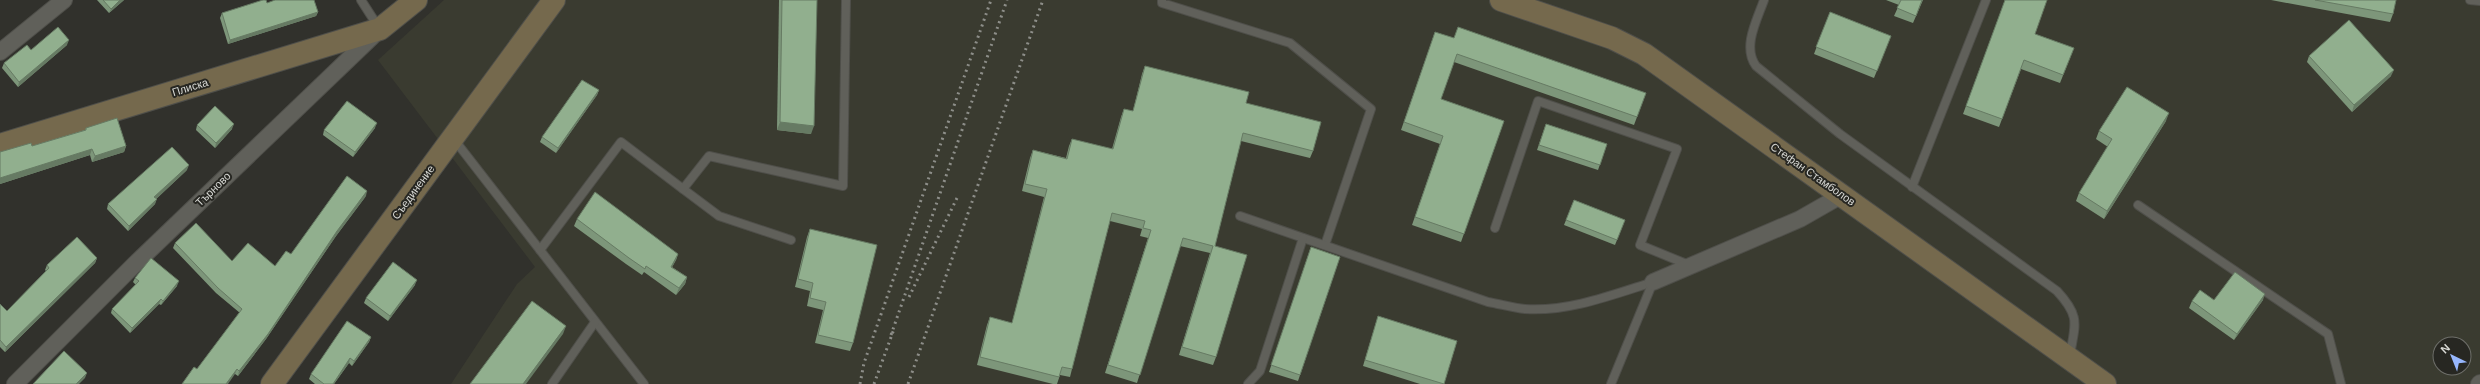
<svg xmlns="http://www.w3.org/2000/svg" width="2480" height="384" viewBox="0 0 2480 384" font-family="Helvetica,sans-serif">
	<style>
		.built { fill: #3a3b30; fill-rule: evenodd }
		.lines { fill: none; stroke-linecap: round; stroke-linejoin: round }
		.lane-casing { stroke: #4f4f4a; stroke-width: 10 }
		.street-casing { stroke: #4f4f4a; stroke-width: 18 }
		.secondary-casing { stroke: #4f4f4a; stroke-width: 24 }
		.lane { stroke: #60605a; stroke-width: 8 }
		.street { stroke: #60605a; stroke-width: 16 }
		.secondary { stroke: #75694d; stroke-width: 22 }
		.rail { stroke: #8d8e89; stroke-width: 3; stroke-dasharray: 2 4; stroke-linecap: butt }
		.wall { fill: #7d967a }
		.shaded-wall { fill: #667a63 }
		.building { fill: #91af8e; stroke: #667a63 }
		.labels { text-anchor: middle; stroke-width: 4; stroke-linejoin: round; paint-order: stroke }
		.street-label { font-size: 11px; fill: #d9dad6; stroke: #272722 }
	</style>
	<rect width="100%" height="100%" fill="#31312c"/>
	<!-- built -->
	<path class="built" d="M444 0H2480V384H451L517 284 535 267 378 60ZM2440 344H2464V368H2440Z"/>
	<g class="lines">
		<!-- lane casing -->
		<g class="lane-casing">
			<g id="lane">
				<polyline points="361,0 379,28"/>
				<polyline points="1162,0 1162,3 1290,43 1371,109 1325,245"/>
				<path d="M1764 0C1757 20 1742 47 1756 66L1840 134 2057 291C2081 317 2075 324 2070 355"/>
				<polyline points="2470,0 2480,1"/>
				<polyline points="453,138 644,384"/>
				<polyline points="1912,187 1986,0"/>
				<polyline points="683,189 719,216 791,240"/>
				<polyline points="2138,205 2328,334 2341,384"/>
				<path d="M1240 216 1488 302C1500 304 1513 308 1525 309 1568 312 1612 295 1653 282"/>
				<polyline points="1495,228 1538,101 1677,149 1640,245 1689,265"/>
				<polyline points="540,250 621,142 683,189 709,156 843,186 846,0"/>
				<polyline points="552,384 595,322"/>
				<polyline points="1248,384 1260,371 1303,238"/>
				<polyline points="1611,384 1653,282"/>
			</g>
		</g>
		<!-- street casing -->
		<g class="street-casing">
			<g id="street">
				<polyline points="0,52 64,0"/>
				<polyline points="1653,282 1800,219 1842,195"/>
				<polyline points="15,384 135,264 378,31"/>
				<polyline points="2479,384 2480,383"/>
			</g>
		</g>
		<!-- secondary casing -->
		<g class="secondary-casing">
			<g id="secondary">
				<polyline points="1501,0 1612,38 1644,54 2105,384"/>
				<polyline points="0,145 380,29 416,0"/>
				<polyline points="272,384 554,0"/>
			</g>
		</g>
		<!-- lane -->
		<use href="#lane" class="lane"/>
		<!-- street -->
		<use href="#street" class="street"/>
		<!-- secondary -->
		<use href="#secondary" class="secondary"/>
		<!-- rail -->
		<g class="rail">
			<polyline points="909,297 957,198"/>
			<polyline points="891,335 1007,0"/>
			<polyline points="860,384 864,363 991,0"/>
			<polyline points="874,384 894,329"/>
			<polyline points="908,384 1043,0"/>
		</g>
	</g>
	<!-- wall -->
	<g class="wall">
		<polygon points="97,0 124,0 109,13"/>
		<polygon points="779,0 817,0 811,134 777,130"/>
		<polygon points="1886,0 1923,0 1913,23 1894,16 1899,5"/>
		<polygon points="2005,0 2035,34 2074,48 2060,83 2021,69 1999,127 1963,114"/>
		<polygon points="2271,0 2396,0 2393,14 2390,22"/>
		<polygon points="267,3 318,12 316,16 228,44 220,18 222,13"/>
		<polygon points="1830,12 1891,36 1874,78 1814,54"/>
		<polygon points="1435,32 1454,38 1646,93 1634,125 1454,62 1441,99 1504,121 1461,242 1412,225 1440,144 1401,130"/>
		<polygon points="67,45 18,87 2,68 4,63 31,50"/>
		<polygon points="2309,56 2391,76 2352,112 2307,62"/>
		<polygon points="1145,66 1246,103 1313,151 1310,158 1241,141 1215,246 1216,357 1213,365 1179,355 1210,253 1180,246 1137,383 1105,373 1148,238 1140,236 1142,229 1110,221 1072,369 1070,377 1060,375 1057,384 1053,384 977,365 987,325 990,317 1012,323 1044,197 1022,191 1030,158 1033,150 1066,158 1069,146 1072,139 1112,149 1121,117 1124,109 1133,111 1142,74"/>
		<polygon points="599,90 597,95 556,153 540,142 542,137"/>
		<polygon points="2166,121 2104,219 2076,201 2079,193 2108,147 2096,139 2099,131"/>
		<polygon points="1546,124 1607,144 1598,170 1537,150"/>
		<polygon points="197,125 232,129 215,148 196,130"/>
		<polygon points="86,128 126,146 124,152 92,162 90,155 0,184 0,152 32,146 85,130"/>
		<polygon points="375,128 353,157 323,135 324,130"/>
		<polygon points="187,170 156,199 155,204 128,231 107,209 108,204"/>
		<polygon points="366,196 336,236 266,339 238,376 235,374 197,369 240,313 216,293 173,248 175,243 232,261 275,266 291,254"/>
		<polygon points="1574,200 1625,220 1615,245 1564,225"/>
		<polygon points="577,219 678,254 676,260 672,267 687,277 685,284 676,295 644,272 642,275 626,264 574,226"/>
		<polygon points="810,229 853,343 850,351 815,343 823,310 807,306 810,291 795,287 807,237"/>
		<polygon points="1311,247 1340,257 1298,381 1269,372"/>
		<polygon points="97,258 95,263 5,352 0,347 0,304 7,311 46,271 45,270 47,265"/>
		<polygon points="135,278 177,286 161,305 159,304 130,333 111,313 112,309 136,285 133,282"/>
		<polygon points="415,285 388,321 364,303 366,298"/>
		<polygon points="2263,300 2234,340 2189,308 2192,301"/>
		<polygon points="1378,316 1457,341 1444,384 1420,384 1363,366"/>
		<polygon points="371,337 369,342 352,366 349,363 334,384 315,384 309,379 311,374"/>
	</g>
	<!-- shaded-wall -->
	<g class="shaded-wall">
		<polygon points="120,0 124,0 109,13 111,9"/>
		<polygon points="318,12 316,16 228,44 230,40"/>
		<polygon points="69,40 67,45 18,87 19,82"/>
		<polygon points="2394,70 2391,76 2352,112 2354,105"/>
		<polygon points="599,90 597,95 556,153 558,148"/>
		<polygon points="2169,113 2166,121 2104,219 2107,211"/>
		<polygon points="780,122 814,126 811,134 777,130"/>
		<polygon points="377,123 375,128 353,157 355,152"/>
		<polygon points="234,124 232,129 215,148 216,143"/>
		<polygon points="126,146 124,152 92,162 95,156"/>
		<polygon points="92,149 90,155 0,184 0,178"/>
		<polygon points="189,165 187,170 153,202 154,197"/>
		<polygon points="367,191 366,196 336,236 266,339 238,376 239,371 337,231"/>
		<polygon points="157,199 155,204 128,231 129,226"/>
		<polygon points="678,254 676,260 669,273 671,267"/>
		<polygon points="97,258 95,263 5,352 6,347"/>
		<polygon points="687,277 685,284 676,295 679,288"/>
		<polygon points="417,280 415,285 388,321 390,316"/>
		<polygon points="179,281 177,286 161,305 163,301"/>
		<polygon points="2265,294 2263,300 2234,340 2237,334"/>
		<polygon points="161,299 159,304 130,333 132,328"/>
		<polygon points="566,326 563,334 526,384 523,384"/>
		<polygon points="371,337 369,342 352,366 354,361"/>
		<polygon points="350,358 349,363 334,384 333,384"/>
		<polygon points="237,369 235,374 228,384 226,384"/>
		<polygon points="87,373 85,378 79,384 76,384"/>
	</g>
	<!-- building -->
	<g class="building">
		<polygon points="103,0 120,0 111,9"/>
		<polygon points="263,0 266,0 267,3 275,0 314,0 318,12 230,40 222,13"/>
		<polygon points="782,0 817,0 814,126 780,122"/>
		<polygon points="1901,0 1922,0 1916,16 1897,8"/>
		<polygon points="2005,0 2047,0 2035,34 2074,48 2063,75 2024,60 2002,119 1966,106"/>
		<polygon points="2315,0 2396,0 2393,14"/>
		<polygon points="1830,12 1891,36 1877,71 1816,47"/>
		<polygon points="2349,20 2394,70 2354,105 2309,56"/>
		<polygon points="58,27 69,40 19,82 4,63 27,45 31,50"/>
		<polygon points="1458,27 1646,93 1637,117 1457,54 1441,99 1504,121 1464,234 1415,217 1443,136 1404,122 1435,32 1454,38"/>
		<polygon points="1145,66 1249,92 1246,103 1321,122 1313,151 1243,133 1215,246 1247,255 1216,357 1182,347 1213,246 1183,238 1140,375 1108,365 1151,230 1143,228 1145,221 1112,213 1072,369 1062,367 1059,377 980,357 990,317 1012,323 1047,189 1025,184 1033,150 1067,159 1072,139 1113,149 1124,109 1133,111"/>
		<polygon points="582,80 599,90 558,148 542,137"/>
		<polygon points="2127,87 2169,113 2107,211 2079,193 2112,139 2099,131"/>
		<polygon points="347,101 377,123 355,152 324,130"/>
		<polygon points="215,106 234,124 216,143 197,125"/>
		<polygon points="117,118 126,146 95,156 92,149 0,178 0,152 31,143 32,146 86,130 86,128"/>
		<polygon points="1546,124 1607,144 1600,165 1539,145"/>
		<polygon points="172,147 189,165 154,197 157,199 129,226 108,204"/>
		<polygon points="347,176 367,191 337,231 268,334 239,371 237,369 226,384 182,384 194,367 197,369 242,309 218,288 175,243 196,223 232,261 248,243 275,266 286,251 291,254"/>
		<polygon points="595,192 678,254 671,267 687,277 679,288 646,266 645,269 629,258 577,219"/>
		<polygon points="1574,200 1625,220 1617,240 1566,220"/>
		<polygon points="810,229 877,245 853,343 818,335 826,302 810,298 813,283 798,279"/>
		<polygon points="77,237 97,258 6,347 0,340 0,304 7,311 49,268 47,265"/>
		<polygon points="1311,247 1340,257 1300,375 1271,365"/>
		<polygon points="151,258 179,281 163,301 161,299 132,328 112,309 139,281 135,278"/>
		<polygon points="393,262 417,280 390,316 366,298"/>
		<polygon points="2235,272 2265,294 2237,334 2192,301 2200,290 2214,300"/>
		<polygon points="532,301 566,326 523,384 470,384"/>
		<polygon points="1378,316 1457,341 1444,384 1365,360"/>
		<polygon points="347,321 371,337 354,361 350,358 333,384 324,384 311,374"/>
		<polygon points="64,351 87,373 76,384 33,384"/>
	</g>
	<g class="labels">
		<!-- street labels -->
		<g class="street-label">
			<text transform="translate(190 87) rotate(-17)" y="4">Плиска</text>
			<text transform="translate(1813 174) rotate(35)" y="4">Стефан Стамболов</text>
			<text transform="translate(213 189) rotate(-44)" y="4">Търново</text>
			<text transform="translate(413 192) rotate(-54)" y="4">Съединение</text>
		</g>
	</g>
	<!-- north arrow -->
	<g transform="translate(2452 356) rotate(317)"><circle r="19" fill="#272722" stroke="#6e6f6a"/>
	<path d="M0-3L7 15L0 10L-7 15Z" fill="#96b6fd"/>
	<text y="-6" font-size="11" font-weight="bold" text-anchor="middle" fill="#d9dad6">N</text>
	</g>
</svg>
